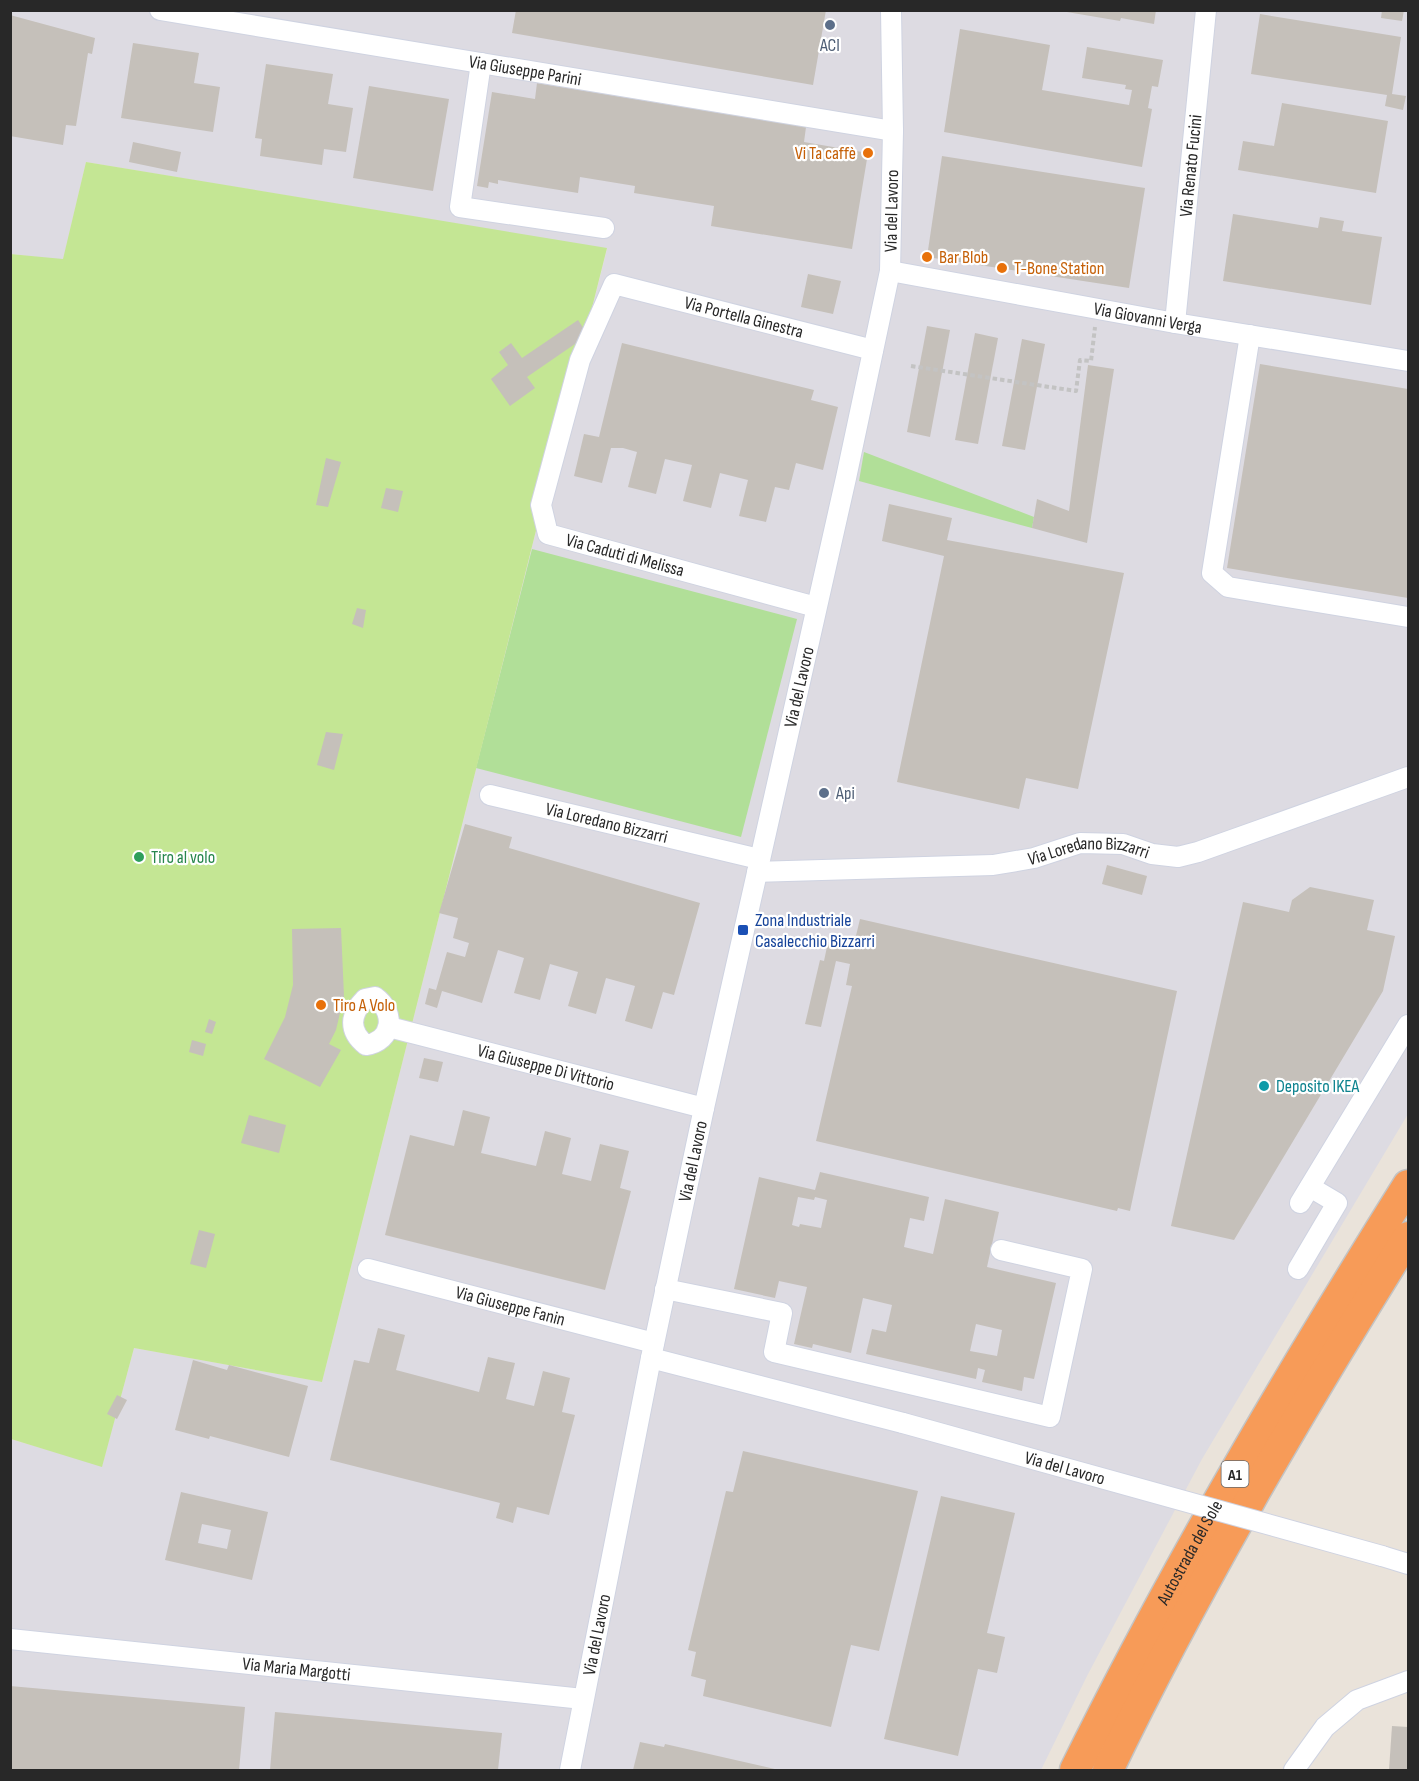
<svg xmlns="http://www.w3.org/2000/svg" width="1419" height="1781" viewBox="0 0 1419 1781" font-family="'Sofia Sans Condensed',sans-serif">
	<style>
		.industrial { fill: #dddbe2 }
		.green { fill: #b1df98 }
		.pitch { fill: #c4e694 }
		.building { fill: #c5c0ba; fill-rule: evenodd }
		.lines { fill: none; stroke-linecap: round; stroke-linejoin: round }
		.minor-casing { stroke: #cfd3e1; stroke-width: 22 }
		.highway-casing { stroke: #c3c3c3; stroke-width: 33 }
		.path { stroke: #c3c3c3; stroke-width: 4; stroke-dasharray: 4.5 3; stroke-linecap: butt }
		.minor { stroke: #fff; stroke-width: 20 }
		.highway { stroke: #f79b58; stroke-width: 30 }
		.minor-bridge-casing { stroke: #cfd3e1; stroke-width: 22; stroke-linecap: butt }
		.minor-bridge { stroke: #fff; stroke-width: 20 }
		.service-dot { fill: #5c6f8a; stroke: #fff; stroke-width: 2 }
		.food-dot { fill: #e8710a; stroke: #fff; stroke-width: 2 }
		.leisure-dot { fill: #2e9e5b; stroke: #fff; stroke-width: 2 }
		.transit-dot { fill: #1a4fb4; stroke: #fff; stroke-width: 2 }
		.culture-dot { fill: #0f9aa8; stroke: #fff; stroke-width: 2 }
		.labels { text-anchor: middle; stroke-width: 4.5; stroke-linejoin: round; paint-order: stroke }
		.shield { fill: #fff; stroke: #686868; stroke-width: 1.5 }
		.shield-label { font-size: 16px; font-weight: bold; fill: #282828 }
		.service-label { font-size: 18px; fill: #4e5e75; stroke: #fff }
		.street-label { font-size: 18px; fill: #282828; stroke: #fff }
		.food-label { font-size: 18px; fill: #c56008; stroke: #fff; text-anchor: start }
		.leisure-label { font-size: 18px; fill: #27864d; stroke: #fff; text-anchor: start }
		.transit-label { font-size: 18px; fill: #164399; stroke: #fff; text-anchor: start }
		.culture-label { font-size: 18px; fill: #0d838f; stroke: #fff; text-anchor: start }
	</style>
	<rect width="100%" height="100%" fill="#eae3da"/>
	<!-- industrial -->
	<polygon class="industrial" points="11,11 1408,11 1408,1114 1202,1459 1087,1676 1041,1770 11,1770 10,1439 102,1466 134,1348 322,1382 607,249 86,162 63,260 11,254"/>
	<!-- green -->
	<g class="green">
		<polygon points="864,452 1034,517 1032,528 859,481"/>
		<polygon points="532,549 797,619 741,837 476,768"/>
	</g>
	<!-- pitch -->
	<polygon class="pitch" points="86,162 607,248 322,1382 134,1348 102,1467 11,1439 10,254 63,259"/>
	<!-- building -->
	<g class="building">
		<polygon points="516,10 826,10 813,85 512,33"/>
		<polygon points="1055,10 1156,10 1154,24 1121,18 1120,21"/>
		<polygon points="1382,10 1404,10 1402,21 1381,18"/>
		<polygon points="1260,14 1401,37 1392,94 1406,96 1403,110 1385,106 1387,95 1251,74"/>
		<polygon points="10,15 95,38 92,54 88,53 76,126 66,125 63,145 10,136"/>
		<polygon points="960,29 1050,45 1042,90 1129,105 1132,90 1125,89 1126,85 1082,78 1087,47 1163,60 1158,87 1152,86 1148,108 1152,109 1142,167 944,132"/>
		<polygon points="133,43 199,53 194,83 220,87 213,132 121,118"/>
		<polygon points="266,64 333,74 328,104 353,108 346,152 324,149 322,165 260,156 262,139 255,138"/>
		<polygon points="537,83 806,127 804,142 868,153 852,249 711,226 714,206 634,193 635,186 580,177 578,193 498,180 498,184 489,182 488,188 477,186 492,92 535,99"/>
		<polygon points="369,86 449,99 433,191 353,178"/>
		<polygon points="1282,103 1388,121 1376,193 1238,170 1243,141 1274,146"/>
		<polygon points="133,142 181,152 177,172 129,162"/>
		<polygon points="942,156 1145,188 1129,288 927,257"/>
		<polygon points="1233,214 1318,228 1320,217 1344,221 1342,231 1382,237 1371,305 1223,281"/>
		<polygon points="808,274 841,281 833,314 801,307"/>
		<polygon points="578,320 588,335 527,377 535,388 510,406 491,379 508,365 499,352 511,343 522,358"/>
		<polygon points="927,326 950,330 930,437 907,432"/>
		<polygon points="975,333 998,338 978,444 955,440"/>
		<polygon points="1022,339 1045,344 1025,450 1002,446"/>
		<polygon points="622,343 814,390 811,400 838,407 823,470 796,463 789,490 775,487 766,522 739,516 748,480 720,473 711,508 683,501 692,465 665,459 656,494 628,487 637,452 623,448 611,448 602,483 574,476 584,434 599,437"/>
		<polygon points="1260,364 1408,389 1408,598 1227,568"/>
		<polygon points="1088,365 1114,369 1087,543 1032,528 1037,499 1069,511"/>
		<polygon points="326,458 341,462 328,507 316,505"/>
		<polygon points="386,488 403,491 398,512 381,508"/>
		<polygon points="889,504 952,518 947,540 1124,573 1078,789 1026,778 1019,809 897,782 944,556 882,541"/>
		<polygon points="357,608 366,610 363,628 352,624"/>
		<polygon points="326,732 343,734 334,770 317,765"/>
		<polygon points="465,824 512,837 509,848 700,903 674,995 663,992 652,1029 625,1021 635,986 606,978 596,1014 568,1006 578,972 550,964 540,1000 514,993 524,958 498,950 482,1003 442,991 437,1008 425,1004 429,988 436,990 447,952 465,957 469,943 453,938 458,918 439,913"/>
		<polygon points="1107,865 1147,876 1142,895 1102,884"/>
		<polygon points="1310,887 1374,900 1367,930 1395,936 1383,991 1234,1240 1171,1226 1243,902 1289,912 1292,900"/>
		<polygon points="860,919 1177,991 1130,1211 1118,1208 1117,1211 816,1141 852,986 846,985 850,964 836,961 821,1027 805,1024 820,960 824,961 828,942 853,948"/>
		<polygon points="341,928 344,996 336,1030 329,1044 341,1050 320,1087 264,1059 285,1017 293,985 292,929"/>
		<polygon points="209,1019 216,1022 212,1034 205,1032"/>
		<polygon points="192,1040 206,1044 203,1056 189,1052"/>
		<polygon points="424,1058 443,1062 438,1082 419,1078"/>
		<polygon points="463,1110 490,1117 481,1153 536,1166 545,1131 571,1138 562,1174 591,1181 600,1144 629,1151 620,1188 631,1191 605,1290 385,1235 410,1135 454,1146"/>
		<polygon points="249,1115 286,1125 279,1153 241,1143"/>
		<path d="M820 1172 929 1197 924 1221 910 1218 904 1247 933 1254 945 1199 999 1212 987 1267 1056 1283 1034 1379 1024 1377 1022 1391 982 1382 985 1370 978 1368 976 1379 866 1354 872 1329 886 1332 892 1305 863 1298 851 1353 813 1344 812 1348 794 1344 807 1287 779 1281 775 1298 734 1289 759 1177 815 1190ZM798 1197 814 1200 815 1197 827 1200 821 1228 800 1224 799 1227 792 1225ZM976 1324 1002 1330 997 1356 970 1351Z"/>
		<polygon points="199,1230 215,1234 206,1268 190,1264"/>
		<polygon points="378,1328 405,1335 396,1370 479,1392 488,1357 515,1363 506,1399 534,1406 543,1371 570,1378 562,1412 575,1415 549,1515 517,1507 513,1523 496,1518 500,1503 330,1460 354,1360 369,1363"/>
		<polygon points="193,1360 227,1370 229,1365 308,1386 289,1457 210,1436 209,1439 175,1430"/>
		<polygon points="117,1395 127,1400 117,1419 107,1414"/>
		<polygon points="743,1451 918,1491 879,1651 851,1645 831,1727 703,1696 706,1680 691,1676 696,1652 688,1650 726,1491 733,1492"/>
		<path d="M181 1492 268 1512 252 1580 165 1560ZM202 1524 231 1530 227 1549 198 1543Z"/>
		<polygon points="941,1496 1015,1513 987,1633 1005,1637 997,1673 978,1669 958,1756 884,1739"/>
		<polygon points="10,1686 245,1707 239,1770 10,1770"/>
		<polygon points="275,1712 502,1733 498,1770 270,1770"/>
		<polygon points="1392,1726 1408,1727 1408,1770 1389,1770"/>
		<polygon points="640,1742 664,1747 665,1744 779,1770 633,1770"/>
	</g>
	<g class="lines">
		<!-- minor casing -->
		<g class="minor-casing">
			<g id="minor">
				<path id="s1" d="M160 10 893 131"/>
				<polyline points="481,63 460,207 604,228"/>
				<path id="s2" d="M890 271 1175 323 1408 361"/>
				<path id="s3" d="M1175 323 1206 10"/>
				<polyline points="1250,335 1212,573 1228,587 1408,617"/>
				<path id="s4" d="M816 607 548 534 541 505 548 479 580 360 614 284 873 350"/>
				<path id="s5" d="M490 795 759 859"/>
				<path id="s6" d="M757 872 993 865 1034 858 1080 843 1123 844 1152 854 1178 857 1198 852 1408 777"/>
				<path d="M375 997C396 1012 393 1041 366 1045 348 1031 350 1014 365 999Z"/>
				<path id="s7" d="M389 1027 704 1108"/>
				<polyline points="1300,1203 1408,1025"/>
				<path id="s8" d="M368 1269 654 1343"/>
				<polyline points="1298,1269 1337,1203 1310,1187"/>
				<polyline points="665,1289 782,1313 774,1352 1050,1417 1082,1269 1001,1250"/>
				<polyline points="651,1358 903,1423"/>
				<polyline points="1382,1556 1408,1564"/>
				<path id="s9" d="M10 1639 583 1699"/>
				<path id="s10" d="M570 1770 651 1358 704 1108 846 478 890 271 893 131 891 10"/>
				<polyline points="1294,1770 1325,1727 1357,1700 1408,1681"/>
			</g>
		</g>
		<!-- highway casing -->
		<g class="highway-casing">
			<g id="highway">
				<path id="s11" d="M1075 1770C1174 1569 1289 1375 1408 1185"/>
				<path d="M1108 1770C1196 1587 1300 1410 1408 1237"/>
			</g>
		</g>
		<!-- path -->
		<polyline class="path" points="911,366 1076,391 1080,360 1091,361 1095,327"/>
		<!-- minor -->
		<use href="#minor" class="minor"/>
		<!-- highway -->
		<use href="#highway" class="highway"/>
		<!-- minor-bridge casing -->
		<g class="minor-bridge-casing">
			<g id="minor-bridge">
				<path id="s12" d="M903 1423 1382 1556"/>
			</g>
		</g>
		<!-- minor-bridge -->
		<use href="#minor-bridge" class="minor-bridge"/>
	</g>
	<!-- markers -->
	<g class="service-dot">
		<circle cx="830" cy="25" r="6"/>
		<circle cx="824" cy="793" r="6"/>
	</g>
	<g class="food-dot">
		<circle cx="868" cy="153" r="6"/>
		<circle cx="927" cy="257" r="6"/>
		<circle cx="1002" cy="268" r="6"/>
		<circle cx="321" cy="1005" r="6"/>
	</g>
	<circle class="leisure-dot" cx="139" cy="857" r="6"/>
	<rect class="transit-dot" x="737" y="924" width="12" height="12" rx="3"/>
	<circle class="culture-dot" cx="1264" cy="1086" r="6"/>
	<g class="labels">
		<!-- shield labels -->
		<rect class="shield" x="1221.5" y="1461" width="27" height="26" rx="4.5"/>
		<g class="shield-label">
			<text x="1235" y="1480">A1</text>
		</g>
		<!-- service labels -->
		<g class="service-label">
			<text x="830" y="51">ACI</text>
			<text x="836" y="799" text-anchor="start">Api</text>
		</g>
		<!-- street labels -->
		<g class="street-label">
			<text dy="6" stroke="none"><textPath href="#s1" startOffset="370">Via Giuseppe Parini</textPath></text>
			<text dy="6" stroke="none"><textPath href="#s3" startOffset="158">Via Renato Fucini</textPath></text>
			<text dy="6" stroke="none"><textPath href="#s10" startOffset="1593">Via del Lavoro</textPath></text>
			<text dy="6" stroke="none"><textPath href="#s4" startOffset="675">Via Portella Ginestra</textPath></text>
			<text dy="6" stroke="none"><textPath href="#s2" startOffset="262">Via Giovanni Verga</textPath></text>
			<text transform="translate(625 555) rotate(15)" y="6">Via Caduti di Melissa</text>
			<text dy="6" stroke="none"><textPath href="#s10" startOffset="1107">Via del Lavoro</textPath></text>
			<text dy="6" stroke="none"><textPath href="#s5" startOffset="120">Via Loredano Bizzarri</textPath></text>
			<text dy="6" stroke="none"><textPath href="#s6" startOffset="334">Via Loredano Bizzarri</textPath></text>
			<text dy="6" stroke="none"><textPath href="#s7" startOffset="162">Via Giuseppe Di Vittorio</textPath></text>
			<text dy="6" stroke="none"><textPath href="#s10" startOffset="621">Via del Lavoro</textPath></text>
			<text dy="6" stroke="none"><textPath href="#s8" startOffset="147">Via Giuseppe Fanin</textPath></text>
			<text dy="6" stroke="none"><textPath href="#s12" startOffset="168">Via del Lavoro</textPath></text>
			<text dy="6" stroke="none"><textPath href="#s11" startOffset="246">Autostrada del Sole</textPath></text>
			<text dy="6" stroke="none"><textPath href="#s10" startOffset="138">Via del Lavoro</textPath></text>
			<text dy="6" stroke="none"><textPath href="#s9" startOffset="288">Via Maria Margotti</textPath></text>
		</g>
		<!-- food labels -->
		<g class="food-label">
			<text x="856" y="159" text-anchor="end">Vi Ta caffè</text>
			<text x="939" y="263">Bar Blob</text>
			<text x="1014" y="274">T-Bone Station</text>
			<text x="333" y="1011">Tiro A Volo</text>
		</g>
		<!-- leisure labels -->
		<g class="leisure-label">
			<text x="151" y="863">Tiro al volo</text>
		</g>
		<!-- transit labels -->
		<g class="transit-label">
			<text x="755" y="926">Zona Industriale<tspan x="755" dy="21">Casalecchio Bizzarri</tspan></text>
		</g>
		<!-- culture labels -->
		<g class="culture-label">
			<text x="1276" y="1092">Deposito IKEA</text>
		</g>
	</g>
	<!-- border -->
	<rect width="1419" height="1781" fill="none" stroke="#282828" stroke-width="24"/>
</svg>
